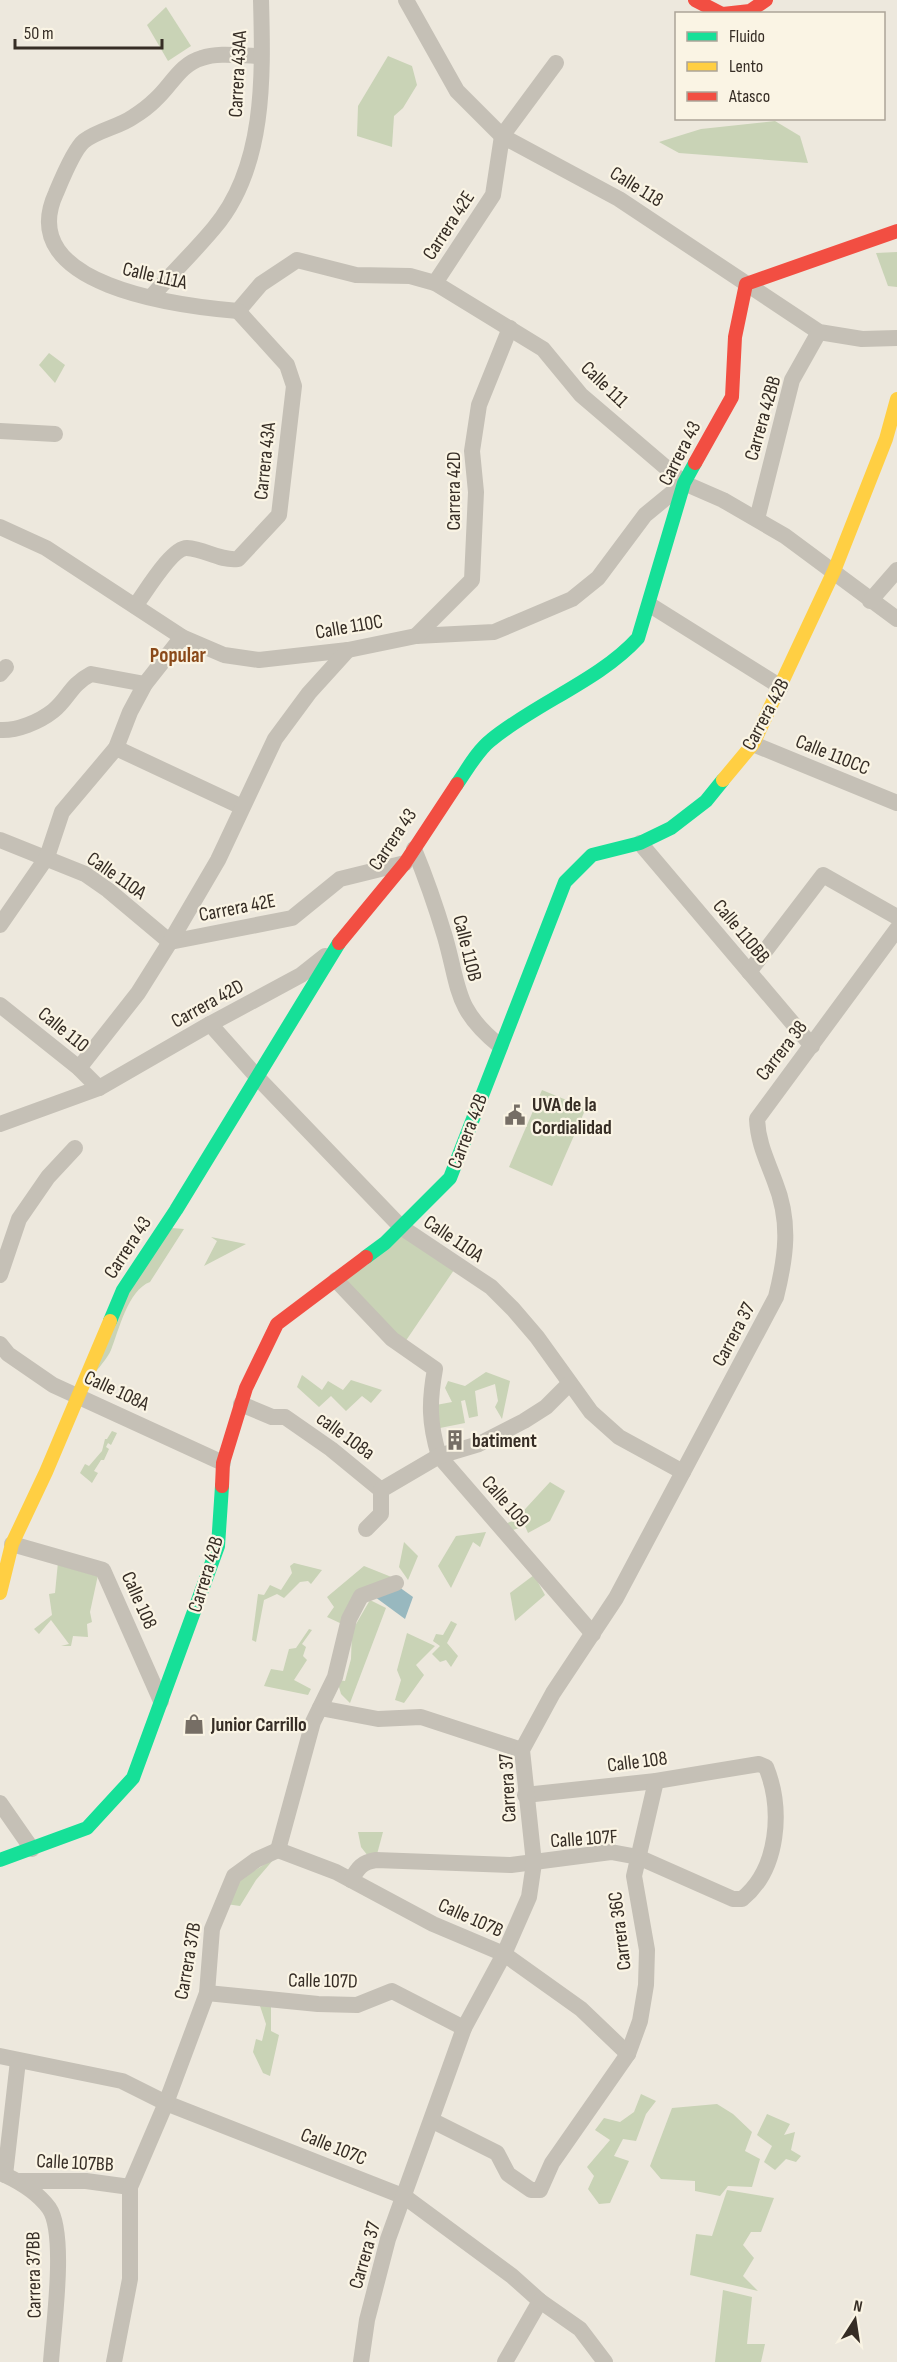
<svg xmlns="http://www.w3.org/2000/svg" width="897" height="2362" viewBox="0 0 897 2362" font-family="'Sofia Sans Condensed',sans-serif">
	<style>
		.green { fill: #c9d3b6 }
		.water { fill: #98b8bf }
		.lines { fill: none; stroke-linecap: round; stroke-linejoin: round }
		.street { stroke: #c5c0b6; stroke-width: 16 }
		.fast { stroke: #16e098; stroke-width: 14 }
		.slow { stroke: #ffcf43; stroke-width: 14 }
		.jam { stroke: #f24e42; stroke-width: 14 }
		.labels { text-anchor: middle; stroke-width: 4.5; stroke-linejoin: round; paint-order: stroke }
		.street-label { font-size: 20px; fill: #362d25; stroke: #faf4e4 }
		.poi-label { font-size: 20px; font-weight: bold; fill: #362d25; stroke: #faf4e4; text-anchor: start }
		.neighbourhood-label { font-size: 21px; font-weight: bold; fill: #8a4919; stroke: #faf4e4 }
	</style>
	<rect width="100%" height="100%" fill="#ede8dd"/>
	<!-- green -->
	<g class="green">
		<polygon points="166,7 191,46 168,61 147,25"/>
		<polygon points="388,56 412,66 417,85 403,108 394,116 392,147 357,136 358,106"/>
		<polygon points="775,121 800,136 808,163 679,153 659,142 701,129"/>
		<polygon points="897,252 897,287 888,286 876,253"/>
		<polygon points="49,353 65,365 55,383 39,365"/>
		<polygon points="542,1090 586,1108 552,1186 509,1167"/>
		<path d="M172 1228 184 1229 150 1282C128 1290 119 1330 111 1350 107 1359 98 1368 92 1377L124 1294Z"/>
		<polygon points="401,1231 456,1267 405,1342 341,1279"/>
		<polygon points="211,1237 246,1244 204,1266 217,1241"/>
		<polygon points="486,1372 510,1381 502,1419 495,1407 498,1401 495,1384 475,1391 478,1416 469,1418 465,1400 461,1401 465,1423 440,1428 436,1405 452,1402 445,1388 448,1381 465,1386"/>
		<polygon points="302,1375 322,1390 328,1381 343,1390 351,1380 382,1390 371,1403 362,1396 346,1411 331,1396 319,1407 297,1387"/>
		<polygon points="112,1431 117,1433 111,1445 108,1443 106,1447 109,1449 104,1460 101,1460 94,1471 98,1473 92,1483 80,1473 85,1464 89,1466 102,1451 105,1439 107,1439"/>
		<polygon points="550,1482 565,1491 550,1521 528,1533 525,1526 510,1531 505,1524 515,1520"/>
		<polygon points="486,1532 480,1547 473,1542 451,1588 438,1566 456,1536"/>
		<polygon points="404,1542 418,1556 408,1580 399,1567"/>
		<polygon points="58,1562 98,1575 90,1612 92,1622 87,1624 88,1637 73,1636 71,1646 61,1646 69,1644 51,1620 39,1634 34,1629 52,1615 49,1594 55,1593"/>
		<polygon points="294,1563 322,1570 311,1584 308,1581 300,1582 284,1598 277,1594 264,1600 256,1642 252,1640 258,1594 264,1595 270,1585 281,1590 292,1573 290,1566"/>
		<polygon points="364,1566 394,1578 342,1624 327,1617 334,1607 327,1597"/>
		<polygon points="534,1575 545,1595 515,1621 510,1593"/>
		<polygon points="370,1600 386,1608 350,1703 341,1694 337,1680 345,1681 351,1659 352,1631"/>
		<polygon points="451,1621 457,1624 447,1643 458,1656 451,1667 446,1660 440,1662 432,1654 440,1646 433,1641 436,1634 443,1635"/>
		<polygon points="309,1629 312,1630 302,1644 306,1647 303,1656 307,1660 294,1680 311,1689 308,1695 264,1686 271,1669 283,1671 289,1649 296,1648"/>
		<polygon points="407,1633 435,1646 416,1665 424,1675 404,1703 395,1700 401,1680 397,1670"/>
		<polygon points="358,1832 383,1832 376,1858 368,1856 361,1847"/>
		<polygon points="274,1859 256,1880 240,1906 226,1904 238,1880"/>
		<polygon points="259,2003 271,2006 271,2031 279,2035 270,2076 263,2073 253,2052 256,2039 262,2041 266,2024"/>
		<polygon points="641,2094 656,2101 646,2114 636,2141 623,2139 614,2156 629,2161 610,2203 599,2204 588,2189 594,2176 587,2167 610,2140 595,2130 604,2118 620,2122 634,2112"/>
		<polygon points="717,2104 733,2114 752,2132 745,2151 760,2159 752,2187 728,2186 720,2196 695,2191 695,2181 661,2179 650,2166 672,2108"/>
		<polygon points="767,2114 790,2124 784,2135 795,2132 791,2150 801,2156 796,2162 786,2159 775,2170 764,2162 772,2146 757,2135"/>
		<polygon points="727,2190 774,2198 761,2232 751,2232 743,2245 754,2258 743,2276 758,2291 690,2275 696,2234 712,2236"/>
		<polygon points="723,2290 752,2297 747,2344 765,2344 761,2362 715,2362"/>
	</g>
	<!-- water -->
	<polygon class="water" points="399,1587 413,1597 405,1619 375,1597"/>
	<g class="lines">
		<!-- street -->
		<g class="street">
			<polyline points="406,0 457,91 502,136 619,199 819,332 862,339 897,338"/>
			<path d="M261 56C243 56 218 52 202 58 180 64 171 86 155 100 149 106 141 112 133 117 119 127 98 130 84 141 74 149 61 181 56 193 13 286 179 306 238 311L261 284 297 260 356 275 410 276 435 283 543 349 581 395 684 483 723 500 785 536 897 619"/>
			<polyline points="435,283 493,195 502,136 556,63"/>
			<path d="M152 296C172 273 194 252 214 228 266 167 263 75 261 0"/>
			<polyline points="0,431 55,434"/>
			<polyline points="757,519 792,380 819,332"/>
			<polyline points="0,527 46,548 182,637 224,655 259,660 348,650 416,636 494,632 572,599 598,578 645,515 684,483"/>
			<polyline points="870,601 897,570"/>
			<polyline points="650,605 781,687"/>
			<path d="M135 606C145 593 172 547 187 548 205 549 219 561 238 559L279 515 294 386 287 365 238 311"/>
			<polyline points="416,636 472,580 476,492 472,451 479,405 510,328"/>
			<polyline points="0,674 6,667"/>
			<path d="M0 730C17 731 39 722 53 711 69 698 70 685 91 674L145 684"/>
			<polyline points="753,744 897,803"/>
			<polyline points="116,748 242,807"/>
			<polyline points="0,840 85,874 108,890 170,942 292,918 340,879 405,863"/>
			<polyline points="640,843 812,1046"/>
			<path d="M414 849C426 878 436 907 445 937 460 989 454 1009 500 1046"/>
			<polyline points="0,925 47,857 62,812 116,748 130,712 145,684 182,637"/>
			<polyline points="749,972 823,875 897,917"/>
			<polyline points="0,1005 79,1068 99,1088"/>
			<polyline points="210,1024 257,1077 401,1227 491,1287 513,1309 537,1337 591,1412 619,1437 683,1472"/>
			<polyline points="79,1068 138,993 170,942 218,860 275,739 309,693 348,650"/>
			<polyline points="0,1124 99,1088 210,1024 301,975 325,956"/>
			<polyline points="0,1275 19,1219 48,1177 75,1148"/>
			<path d="M336 1280 392 1339 435 1369C429 1402 429 1423 439 1456L593 1634"/>
			<polyline points="0,1344 8,1354 53,1385 223,1463"/>
			<polyline points="241,1404 272,1417 285,1417 331,1449 381,1490 381,1514 366,1529"/>
			<polyline points="381,1490 439,1456 479,1444 524,1421 546,1407 569,1384"/>
			<polyline points="12,1544 103,1570 161,1701"/>
			<polyline points="320,1708 378,1719 421,1717 522,1750"/>
			<polyline points="0,1803 32,1849"/>
			<polyline points="278,1850 336,1872 433,1924 504,1954 581,2009 628,2054"/>
			<polyline points="278,1850 313,1722 335,1677 349,1619 361,1596 396,1583"/>
			<path d="M351 1880C358 1868 362 1862 376 1860L511 1865 611 1852 638 1857 733 1899H742C779 1869 783 1809 766 1767L759 1764 656 1781 525 1795"/>
			<polyline points="207,1993 318,2004 357,2005 392,1991 464,2028"/>
			<polyline points="0,2056 122,2081 166,2103 405,2197 512,2276 540,2301 580,2329 605,2362"/>
			<polyline points="433,2121 497,2153 508,2174 531,2190 540,2190 552,2163 628,2054 640,2021 646,1985 647,1950 634,1876 656,1781"/>
			<path d="M5 2175C22 2183 38 2193 49 2208 67 2234 53 2330 51 2362"/>
			<polyline points="5,2175 18,2061"/>
			<polyline points="18,2181 86,2181 130,2187"/>
			<polyline points="114,2362 130,2279 130,2187 166,2103 207,1993 212,1929 234,1876 256,1860 278,1850"/>
			<path d="M361 2362 367 2320 388 2239 449 2070 464 2028 504 1954 529 1897 534 1863 522 1750 553 1693 616 1598 776 1297C786 1257 791 1222 775 1182 767 1160 758 1143 757 1119L897 929"/>
			<polyline points="505,2362 540,2301"/>
		</g>
		<!-- fast -->
		<g class="fast">
			<path d="M457 784C467 770 477 751 491 740 536 703 600 680 638 638L684 483 695 463"/>
			<polyline points="366,1257 385,1243 450,1178 565,882 592,855 640,843 671,828 706,801 723,780"/>
			<polyline points="110,1321 123,1290 176,1210 339,943"/>
			<polyline points="0,1860 87,1828 133,1778 218,1546 222,1486"/>
		</g>
		<!-- slow -->
		<g class="slow">
			<polyline points="723,780 753,744 834,571 886,439 897,399"/>
			<polyline points="0,1593 12,1544 46,1472 110,1321"/>
		</g>
		<!-- jam -->
		<g class="jam">
			<polyline points="695,0 722,14"/>
			<polyline points="723,14 750,11 766,0"/>
			<polyline points="695,463 732,397 735,337 746,284 897,231"/>
			<polyline points="339,943 405,863 457,784"/>
			<polyline points="222,1486 223,1463 246,1388 277,1324 366,1257"/>
		</g>
	</g>
	<!-- icons -->
	<defs>
		<g id="civic-bare" transform="scale(1.62)"><path d="M-.6-6.5H3V-4.5H.6V-3L4-1V1h2V6H-6V1h2V-1L-.6-3ZM-1.2 2.5V6h2.4V2.5Z" fill="#766e65" stroke="#faf4e4" stroke-width="2.5" paint-order="stroke"/></g>
		<g id="building-bare" transform="scale(1.62)"><path d="M-4-6H4V6H1V3H-1V6H-4ZM-2.5-4.3h1.7v1.8h-1.7ZM.8-4.3h1.7v1.8H.8ZM-2.5-1h1.7V.8h-1.7ZM.8-1h1.7V.8H.8Z" fill="#766e65" stroke="#faf4e4" stroke-width="2.5" paint-order="stroke"/></g>
		<g id="shop-bare" transform="scale(1.62)"><path d="M-5-2.5h2.3a2.7 3.5 0 0 1 5.4 0H5L5.5 6h-11ZM-1.5-2.5h3a1.5 2.3 0 0 0-3 0Z" fill="#766e65" stroke="#faf4e4" stroke-width="2.5" paint-order="stroke"/></g>
	</defs>
	<g fill-rule="evenodd">
		<use href="#civic-bare" x="515" y="1115"/>
		<use href="#building-bare" x="455" y="1440"/>
		<use href="#shop-bare" x="194" y="1724"/>
	</g>
	<g class="labels">
		<!-- street labels -->
		<g class="street-label">
			<text transform="translate(237 74) rotate(-87)" y="7">Carrera 43AA</text>
			<text transform="translate(637 186) rotate(32)" y="7">Calle 118</text>
			<text transform="translate(448 225) rotate(-57)" y="7">Carrera 42E</text>
			<text transform="translate(155 275) rotate(13)" y="7">Calle 111A</text>
			<text transform="translate(605 384) rotate(44)" y="7">Calle 111</text>
			<text transform="translate(762 418) rotate(-74)" y="7">Carrera 42BB</text>
			<text transform="translate(679 453) rotate(-63)" y="7">Carrera 43</text>
			<text transform="translate(264 461) rotate(-84)" y="7">Carrera 43A</text>
			<text transform="translate(453 491) rotate(-90)" y="7">Carrera 42D</text>
			<text transform="translate(349 626) rotate(-10)" y="7">Calle 110C</text>
			<text transform="translate(765 714) rotate(-62)" y="7">Carrera 42B</text>
			<text transform="translate(833 754) rotate(22)" y="7">Calle 110CC</text>
			<text transform="translate(392 839) rotate(-56)" y="7">Carrera 43</text>
			<text transform="translate(117 875) rotate(35)" y="7">Calle 110A</text>
			<text transform="translate(237 907) rotate(-11)" y="7">Carrera 42E</text>
			<text transform="translate(742 931) rotate(50)" y="7">Calle 110BB</text>
			<text transform="translate(468 948) rotate(76)" y="7">Calle 110B</text>
			<text transform="translate(207 1003) rotate(-29)" y="7">Carrera 42D</text>
			<text transform="translate(64 1029) rotate(39)" y="7">Calle 110</text>
			<text transform="translate(781 1050) rotate(-52)" y="7">Carrera 38</text>
			<text transform="translate(467 1131) rotate(-69)" y="7">Carrera 42B</text>
			<text transform="translate(454 1238) rotate(34)" y="7">Calle 110A</text>
			<text transform="translate(127 1247) rotate(-57)" y="7">Carrera 43</text>
			<text transform="translate(733 1334) rotate(-62)" y="7">Carrera 37</text>
			<text transform="translate(117 1390) rotate(25)" y="7">Calle 108A</text>
			<text transform="translate(346 1435) rotate(36)" y="7">calle 108a</text>
			<text transform="translate(506 1501) rotate(49)" y="7">Calle 109</text>
			<text transform="translate(205 1574) rotate(-73)" y="7">Carrera 42B</text>
			<text transform="translate(140 1600) rotate(66)" y="7">Calle 108</text>
			<text transform="translate(637 1761) rotate(-7)" y="7">Calle 108</text>
			<text transform="translate(507 1788) rotate(-93)" y="7">Carrera 37</text>
			<text transform="translate(584 1838) rotate(-4)" y="7">Calle 107F</text>
			<text transform="translate(471 1917) rotate(24)" y="7">Calle 107B</text>
			<text transform="translate(619 1931) rotate(-97)" y="7">Carrera 36C</text>
			<text transform="translate(187 1961) rotate(-80)" y="7">Carrera 37B</text>
			<text transform="translate(323 1980) rotate(1)" y="7">Calle 107D</text>
			<text transform="translate(334 2146) rotate(22)" y="7">Calle 107C</text>
			<text transform="translate(75 2162) rotate(3)" y="7">Calle 107BB</text>
			<text transform="translate(364 2255) rotate(-74)" y="7">Carrera 37</text>
			<text transform="translate(33 2275) rotate(-91)" y="7">Carrera 37BB</text>
		</g>
		<!-- poi labels -->
		<g class="poi-label">
			<text x="532" y="1111">UVA de la<tspan x="532" dy="23">Cordialidad</tspan></text>
			<text x="472" y="1447">batiment</text>
			<text x="211" y="1731">Junior Carrillo</text>
		</g>
		<!-- neighbourhood labels -->
		<g class="neighbourhood-label">
			<text x="178" y="662">Popular</text>
		</g>
	</g>
	<!-- legend -->
	<rect x="675" y="12" width="210" height="108" fill="#faf4e4" stroke="#aca498" stroke-width="1.5"/>
	<rect x="687" y="32" width="30" height="9" fill="#16e098" stroke="#aca498" stroke-width="1.5"/>
	<text x="729" y="42" font-size="18" fill="#362d25">Fluido</text>
	<rect x="687" y="62" width="30" height="9" fill="#ffcf43" stroke="#aca498" stroke-width="1.5"/>
	<text x="729" y="72" font-size="18" fill="#362d25">Lento</text>
	<rect x="687" y="92" width="30" height="9" fill="#f24e42" stroke="#aca498" stroke-width="1.5"/>
	<text x="729" y="102" font-size="18" fill="#362d25">Atasco</text>
	<!-- north arrow -->
	<g transform="translate(855 2320) rotate(12)" stroke="#faf4e4" stroke-width="4.5" paint-order="stroke">
	<path d="M0-4.5L10 22L0 15L-10 22Z" fill="#362d25"/>
	<text y="-9" font-size="16" font-weight="bold" text-anchor="middle" fill="#362d25">N</text>
	</g>
	<!-- scale -->
	<path d="M15 39v9h147v-9" fill="none" stroke="#362d25" stroke-width="3"/>
	<text x="24" y="39" font-size="18" fill="#362d25" stroke="#faf4e4" stroke-width="4.5" paint-order="stroke">50 m</text>
</svg>
